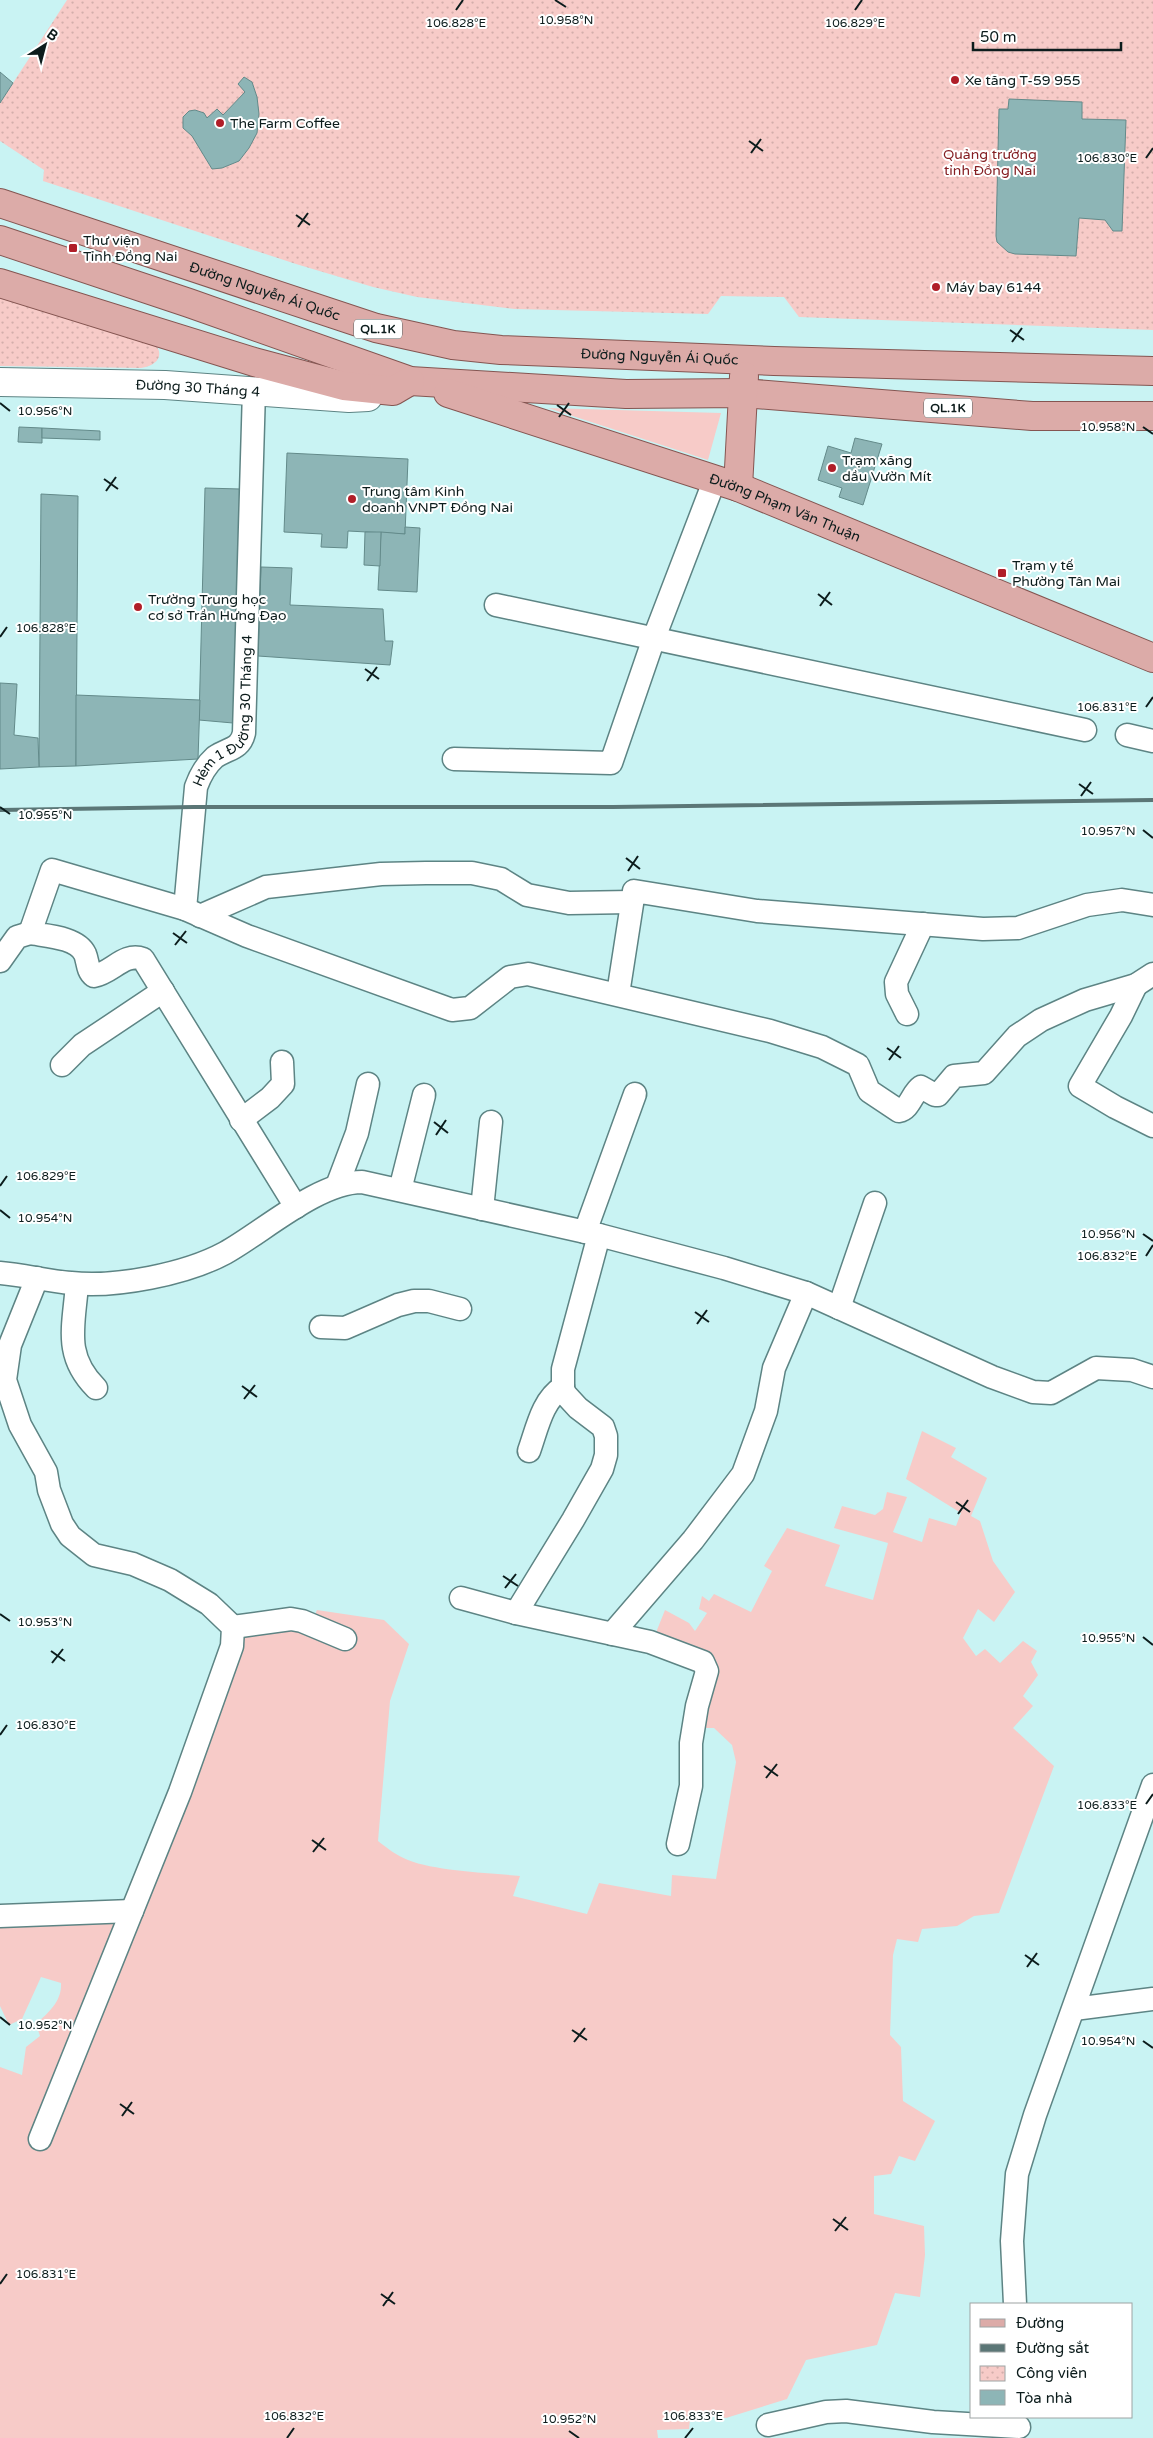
<svg xmlns="http://www.w3.org/2000/svg" width="1153" height="2438" viewBox="0 0 1153 2438" font-family="'Varela Round',sans-serif">
	<style>
		.green { fill: #f7cbc8 }
		.park { fill: url(#park-dots) }
		.building { fill: #8db5b6; stroke: #638a8a }
		.lines { fill: none; stroke-linecap: round; stroke-linejoin: round }
		.street-casing { stroke: #5d8484; stroke-width: 25 }
		.secondary-casing { stroke: #5d8484; stroke-width: 30 }
		.primary-casing { stroke: #845551; stroke-width: 30 }
		.street { stroke: #fff; stroke-width: 22 }
		.secondary { stroke: #fff; stroke-width: 28 }
		.primary { stroke: #dcaba8; stroke-width: 28 }
		.rail { stroke: #5b7676; stroke-width: 4 }
		.ticks { fill: none; stroke: #0c1c1c; stroke-width: 2 }
		.poi-dot { fill: #b01e28; stroke: #fff; stroke-width: 2 }
		.labels { text-anchor: middle; stroke-width: 4; stroke-linejoin: round; paint-order: stroke }
		.shield { fill: #fff; stroke: #556060; stroke-width: 1 }
		.shield-label { font-size: 12px; font-weight: bold; fill: #0c1c1c }
		.poi-label { font-size: 14px; fill: #0c1c1c; stroke: #fff; text-anchor: start }
		.park-label { font-size: 14px; fill: #851f23; stroke: #fff }
		.street-label { font-size: 14px; fill: #0c1c1c; stroke: #fff }
		.ticks-label { font-size: 12px; text-anchor: middle; fill: #0c1c1c; stroke: #fff; stroke-width: 4; stroke-linejoin: round; paint-order: stroke }
	</style>
	<defs>
		<pattern id="park-dots" width="8" height="8" patternUnits="userSpaceOnUse" patternTransform="scale(1.25)"><rect width="8" height="8" fill="#f7cbc8"/><path d="M2 2h.1M6 6h.1" fill="none" stroke="#d3aeab" stroke-width="1.8" stroke-linecap="round"/></pattern>
	</defs>
	<rect width="100%" height="100%" fill="#c9f3f3"/>
	<!-- green -->
	<g class="green">
		<polygon points="548,408 721,413 708,460"/>
		<path d="M922 1431 956 1448 951 1457 987 1478 971 1516 980 1521 993 1561 1015 1592 994 1622 978 1609 963 1638 976 1656 985 1649 1000 1663 1023 1641 1037 1651 1031 1662 1038 1675 1023 1696 1033 1706 1013 1728 1054 1766 999 1913 974 1916 957 1926 922 1929 918 1942 897 1939 893 1955 890 2035 901 2047 903 2101 935 2121 915 2161 899 2156 891 2174 874 2176V2214L924 2226 925 2255 920 2297 895 2293 877 2345 806 2360 787 2399 726 2418 691 2411 689 2429 657 2430 658 2438H0V2067L22 2075 26 2047 40 2036 36 2024C49 2012 62 2001 61 1983L41 1977 22 2019 9 2025 0 2006V1926L137 1918 240 1632 313 1619 317 1610 384 1620 409 1644 390 1701 378 1841C387 1848 397 1856 408 1860 435 1871 489 1873 520 1876L513 1896 587 1914 599 1883 671 1896 672 1875 716 1879 736 1762 732 1745 714 1728H701L714 1670 655 1635 665 1610 689 1623 695 1631 707 1613 699 1609 702 1596 709 1601 714 1594 751 1612 772 1571 764 1566 787 1528 840 1545 825 1586 873 1600 888 1543 834 1528 842 1506 875 1515 883 1509 887 1492 907 1497 893 1532 922 1542 929 1518 956 1526 961 1513 906 1479Z"/>
	</g>
	<!-- park -->
	<g class="park">
		<polygon points="67,0 1153,0 1153,330 799,317 784,297 721,296 708,314 515,309 417,297 373,287 296,264 43,181 44,170 0,141 0,103"/>
		<path d="M0 294 156 345C165 358 154 366 141 368L0 366Z"/>
	</g>
	<!-- building -->
	<g class="building">
		<polygon points="0,72 13,83 0,103"/>
		<polygon points="244,77 252,82 257,97 259,114 257,133 249,148 239,161 222,168 212,169 192,136 183,128 183,117 189,111 195,110 204,113 207,118 217,109 223,115 245,92 238,84"/>
		<polygon points="1009,99 1082,102 1082,119 1126,120 1122,231 1113,231 1105,220 1079,218 1076,256 1015,254 1008,252 997,242 996,236 999,109 1008,109"/>
		<polygon points="19,427 42,428 42,443 18,442"/>
		<polygon points="42,428 100,431 100,440 42,438"/>
		<polygon points="855,438 882,444 863,505 839,497 842,488 818,480 828,446 851,453"/>
		<polygon points="287,453 408,459 405,534 348,531 347,548 321,547 322,534 284,532"/>
		<polygon points="205,488 240,489 233,723 199,720"/>
		<polygon points="41,494 78,496 76,766 39,767"/>
		<polygon points="405,527 420,528 417,592 378,590 381,532 405,534"/>
		<polygon points="365,532 381,532 380,566 364,565"/>
		<polygon points="261,567 292,568 290,605 383,609 385,641 393,641 390,665 258,656"/>
		<polygon points="0,683 17,684 14,735 38,738 39,767 0,769"/>
		<polygon points="76,695 200,700 198,759 76,766"/>
	</g>
	<g class="lines">
		<!-- street casing -->
		<g class="street-casing">
			<g id="street">
				<polyline points="496,605 1085,730"/>
				<polyline points="1127,735 1153,741"/>
				<polyline points="454,759 611,763 654,638 715,479"/>
				<path id="s1" d="M185 909 196 787C200 776 206 765 215 757 228 748 240 750 244 733L254 390"/>
				<polyline points="200,916 266,887 381,874 426,873 472,873 501,879 527,895 569,903 631,902"/>
				<polyline points="0,961 17,937 30,933"/>
				<polyline points="1136,985 1121,1016 1080,1086 1115,1107 1153,1126"/>
				<polyline points="618,994 634,891 757,911 983,929 1018,928 1087,905 1122,900 1153,905"/>
				<polyline points="907,1014 897,994 896,982 923,924"/>
				<polyline points="62,1065 82,1045 163,991"/>
				<polyline points="241,1120 270,1098 283,1084 282,1062"/>
				<polyline points="337,1186 357,1133 368,1084"/>
				<polyline points="400,1190 424,1095"/>
				<path d="M296 1207 143 959C124 952 112 973 94 976 87 971 88 961 85 954 77 937 46 936 30 933L52 870 185 909 247 936 452 1010 470 1008 510 977 528 974 770 1031 822 1047 858 1065 869 1091 899 1111C910 1109 912 1093 921 1087L935 1095H938L954 1076 984 1073 1017 1036 1041 1020 1085 1000 1136 985 1153 974"/>
				<polyline points="482,1209 491,1122"/>
				<polyline points="585,1232 635,1094"/>
				<path d="M0 1273C24 1275 47 1281 71 1283 116 1288 186 1274 225 1253 263 1232 318 1182 362 1182L599 1235 724 1268 806 1293 992 1377 1033 1392 1051 1393 1096 1368 1132 1370 1153 1377"/>
				<polyline points="37,1278 10,1345 5,1380 20,1425 46,1472 49,1490 62,1524 70,1536 94,1555 133,1564 170,1580 209,1604 233,1627 232,1646 180,1792 40,2139"/>
				<path d="M77 1284C74 1326 63 1355 96 1388"/>
				<polyline points="839,1308 875,1203"/>
				<polyline points="321,1327 345,1328 398,1305 414,1301 429,1301 460,1309"/>
				<path d="M529 1451C537 1429 542 1400 563 1387"/>
				<polyline points="461,1598 516,1613 650,1642 703,1662 707,1671 697,1706 691,1743 691,1786 678,1844"/>
				<polyline points="516,1613 573,1520 602,1469 606,1455 606,1436 603,1427 578,1408 566,1395 563,1390 563,1369 599,1235"/>
				<polyline points="233,1627 291,1619 302,1621 345,1639"/>
				<polyline points="612,1634 693,1540 743,1474 766,1411 774,1368 806,1293"/>
				<polyline points="0,1916 132,1911"/>
				<polyline points="1074,2009 1153,1999"/>
				<polyline points="1015,2304 1012,2241 1017,2174 1035,2115 1153,1785"/>
				<polyline points="768,2425 826,2412 846,2411 933,2422 1019,2427"/>
			</g>
		</g>
		<!-- secondary casing -->
		<g class="secondary-casing">
			<g id="secondary">
				<path id="s2" d="M0 382 165 385 349 398 368 397"/>
			</g>
		</g>
		<!-- primary casing -->
		<g class="primary-casing">
			<g id="primary">
				<path id="s3" d="M0 203 376 328 453 345 501 350 774 361 1153 371"/>
				<polyline points="0,240 189,303 410,381 626,394 743,393 1032,416 1153,416"/>
				<polyline points="0,283 254,362 344,386 393,391 410,381"/>
				<path id="s4" d="M448 393 738 487 1153 658"/>
				<polyline points="738,487 744,376"/>
			</g>
		</g>
		<!-- street -->
		<use href="#street" class="street"/>
		<!-- secondary -->
		<use href="#secondary" class="secondary"/>
		<!-- primary -->
		<use href="#primary" class="primary"/>
		<!-- rail -->
		<polyline class="rail" points="0,810 194,807 613,807 1153,800"/>
	</g>
	<!-- ticks -->
	<path class="ticks" d="M555 0 566 7M456 10 463 0M855 10 862 0M749 141 763 151M751 153 761 139M1146 158 1153 148M296 215 310 225M298 227 308 213M1010 330 1024 340M1012 342 1022 328M0 403 10 411M557 405 571 415M559 417 569 403M1143 427 1153 434M104 479 118 489M106 491 116 477M818 594 832 605M820 606 830 592M0 637 7 627M365 669 379 679M367 681 377 667M1146 707 1153 697M1079 784 1093 794M1081 796 1091 782M0 807 10 814M1143 830 1153 838M626 858 640 869M628 871 638 856M173 933 187 943M175 945 186 931M887 1048 901 1058M889 1060 899 1046M434 1122 448 1133M436 1135 446 1120M0 1186 7 1176M0 1210 10 1218M1143 1234 1153 1241M1146 1256 1153 1245M695 1312 709 1322M697 1324 707 1310M242 1386 257 1397M244 1399 255 1385M956 1502 970 1512M958 1514 968 1500M503 1576 518 1586M505 1588 516 1574M0 1614 10 1621M1143 1637 1153 1645M51 1651 65 1661M52 1663 63 1649M0 1735 7 1725M764 1766 778 1776M766 1778 777 1764M1146 1804 1153 1794M312 1840 326 1850M313 1852 324 1838M1025 1955 1039 1965M1027 1967 1037 1953M0 2017 10 2025M572 2030 587 2040M1143 2041 1153 2048M574 2042 585 2028M120 2104 134 2114M122 2116 132 2102M833 2219 848 2230M835 2231 846 2217M0 2284 7 2274M381 2294 395 2304M383 2306 393 2292M569 2431 579 2438M287 2438 294 2428M685 2438 693 2428"/>
	<!-- markers -->
	<g class="poi-dot">
		<circle cx="955" cy="80" r="5"/>
		<circle cx="220" cy="123" r="5"/>
		<rect x="68" y="243" width="10" height="10" rx="2.5"/>
		<circle cx="936" cy="287" r="5"/>
		<circle cx="832" cy="468" r="5"/>
		<circle cx="352" cy="499" r="5"/>
		<rect x="997" y="568" width="10" height="10" rx="2.5"/>
		<circle cx="138" cy="607" r="5"/>
	</g>
	<g class="labels">
		<!-- shield labels -->
		<g class="shield">
			<rect x="354" y="319.5" width="48" height="19" rx="4"/>
			<rect x="924" y="398.5" width="48" height="19" rx="4"/>
		</g>
		<g class="shield-label">
			<text x="378" y="333">QL.1K</text>
			<text x="948" y="412">QL.1K</text>
		</g>
		<!-- poi labels -->
		<g class="poi-label">
			<text x="965" y="85">Xe tăng T-59 955</text>
			<text x="230" y="128">The Farm Coffee</text>
			<text x="83" y="245">Thư viện<tspan x="83" dy="16">Tỉnh Đồng Nai</tspan></text>
			<text x="946" y="292">Máy bay 6144</text>
			<text x="842" y="465">Trạm xăng<tspan x="842" dy="16">dầu Vườn Mít</tspan></text>
			<text x="362" y="496">Trung tâm Kinh<tspan x="362" dy="16">doanh VNPT Đồng Nai</tspan></text>
			<text x="1012" y="570">Trạm y tế<tspan x="1012" dy="16">Phường Tân Mai</tspan></text>
			<text x="148" y="604">Trường Trung học<tspan x="148" dy="16">cơ sở Trần Hưng Đạo</tspan></text>
		</g>
		<!-- park labels -->
		<g class="park-label">
			<text x="990" y="159">Quảng trường<tspan x="990" dy="16">tỉnh Đồng Nai</tspan></text>
		</g>
		<!-- street labels -->
		<g class="street-label">
			<text dy="5" stroke="none"><textPath href="#s3" startOffset="279">Đường Nguyễn Ái Quốc</textPath></text>
			<text dy="5" stroke="none"><textPath href="#s3" startOffset="682">Đường Nguyễn Ái Quốc</textPath></text>
			<text dy="5" stroke="none"><textPath href="#s2" startOffset="198">Đường 30 Tháng 4</textPath></text>
			<text dy="5" stroke="none"><textPath href="#s4" startOffset="356">Đường Phạm Văn Thuận</textPath></text>
			<text dy="5" stroke="none"><textPath href="#s1" startOffset="210">Hẻm 1 Đường 30 Tháng 4</textPath></text>
		</g>
	</g>
	<g class="ticks-label">
		<text x="566" y="24">10.958°N</text>
		<text x="855" y="27">106.829°E</text>
		<text x="456" y="27">106.828°E</text>
		<text x="1107" y="162">106.830°E</text>
		<text x="45" y="415">10.956°N</text>
		<text x="1108" y="431">10.958°N</text>
		<text x="46" y="632">106.828°E</text>
		<text x="1107" y="711">106.831°E</text>
		<text x="45" y="819">10.955°N</text>
		<text x="1108" y="835">10.957°N</text>
		<text x="46" y="1180">106.829°E</text>
		<text x="45" y="1222">10.954°N</text>
		<text x="1108" y="1238">10.956°N</text>
		<text x="1107" y="1260">106.832°E</text>
		<text x="45" y="1626">10.953°N</text>
		<text x="1108" y="1642">10.955°N</text>
		<text x="46" y="1729">106.830°E</text>
		<text x="1107" y="1809">106.833°E</text>
		<text x="45" y="2029">10.952°N</text>
		<text x="1108" y="2045">10.954°N</text>
		<text x="46" y="2278">106.831°E</text>
		<text x="294" y="2420">106.832°E</text>
		<text x="693" y="2420">106.833°E</text>
		<text x="569" y="2423">10.952°N</text>
	</g>
	<!-- legend -->
	<rect x="970" y="2303" width="162" height="115" fill="#ffffff" stroke="#9ea4a4"/>
	<rect x="980" y="2319" width="25" height="8" fill="#dcaba8" stroke="#9ea4a4"/>
	<text x="1016" y="2328" font-size="15" fill="#0c1c1c">Đường</text>
	<rect x="980" y="2344" width="25" height="8" fill="#5b7676" stroke="#9ea4a4"/>
	<text x="1016" y="2353" font-size="15" fill="#0c1c1c">Đường sắt</text>
	<rect x="980" y="2366" width="25" height="15" fill="url(#park-dots)" stroke="#9ea4a4"/>
	<text x="1016" y="2378" font-size="15" fill="#0c1c1c">Công viên</text>
	<rect x="980" y="2390" width="25" height="15" fill="#8db5b6" stroke="#9ea4a4"/>
	<text x="1016" y="2403" font-size="15" fill="#0c1c1c">Tòa nhà</text>
	<!-- north arrow -->
	<g transform="translate(45 45) rotate(36)" stroke="#ffffff" stroke-width="4" paint-order="stroke">
	<path d="M0-4L9 19L0 12L-9 19Z" fill="#0c1c1c"/>
	<text y="-8" font-size="14" font-weight="bold" text-anchor="middle" fill="#0c1c1c">B</text>
	</g>
	<!-- scale -->
	<path d="M973 42v8h148v-8" fill="none" stroke="#0c1c1c" stroke-width="2.5"/>
	<text x="980" y="42" font-size="15" fill="#0c1c1c" stroke="#ffffff" stroke-width="4" paint-order="stroke">50 m</text>
</svg>
